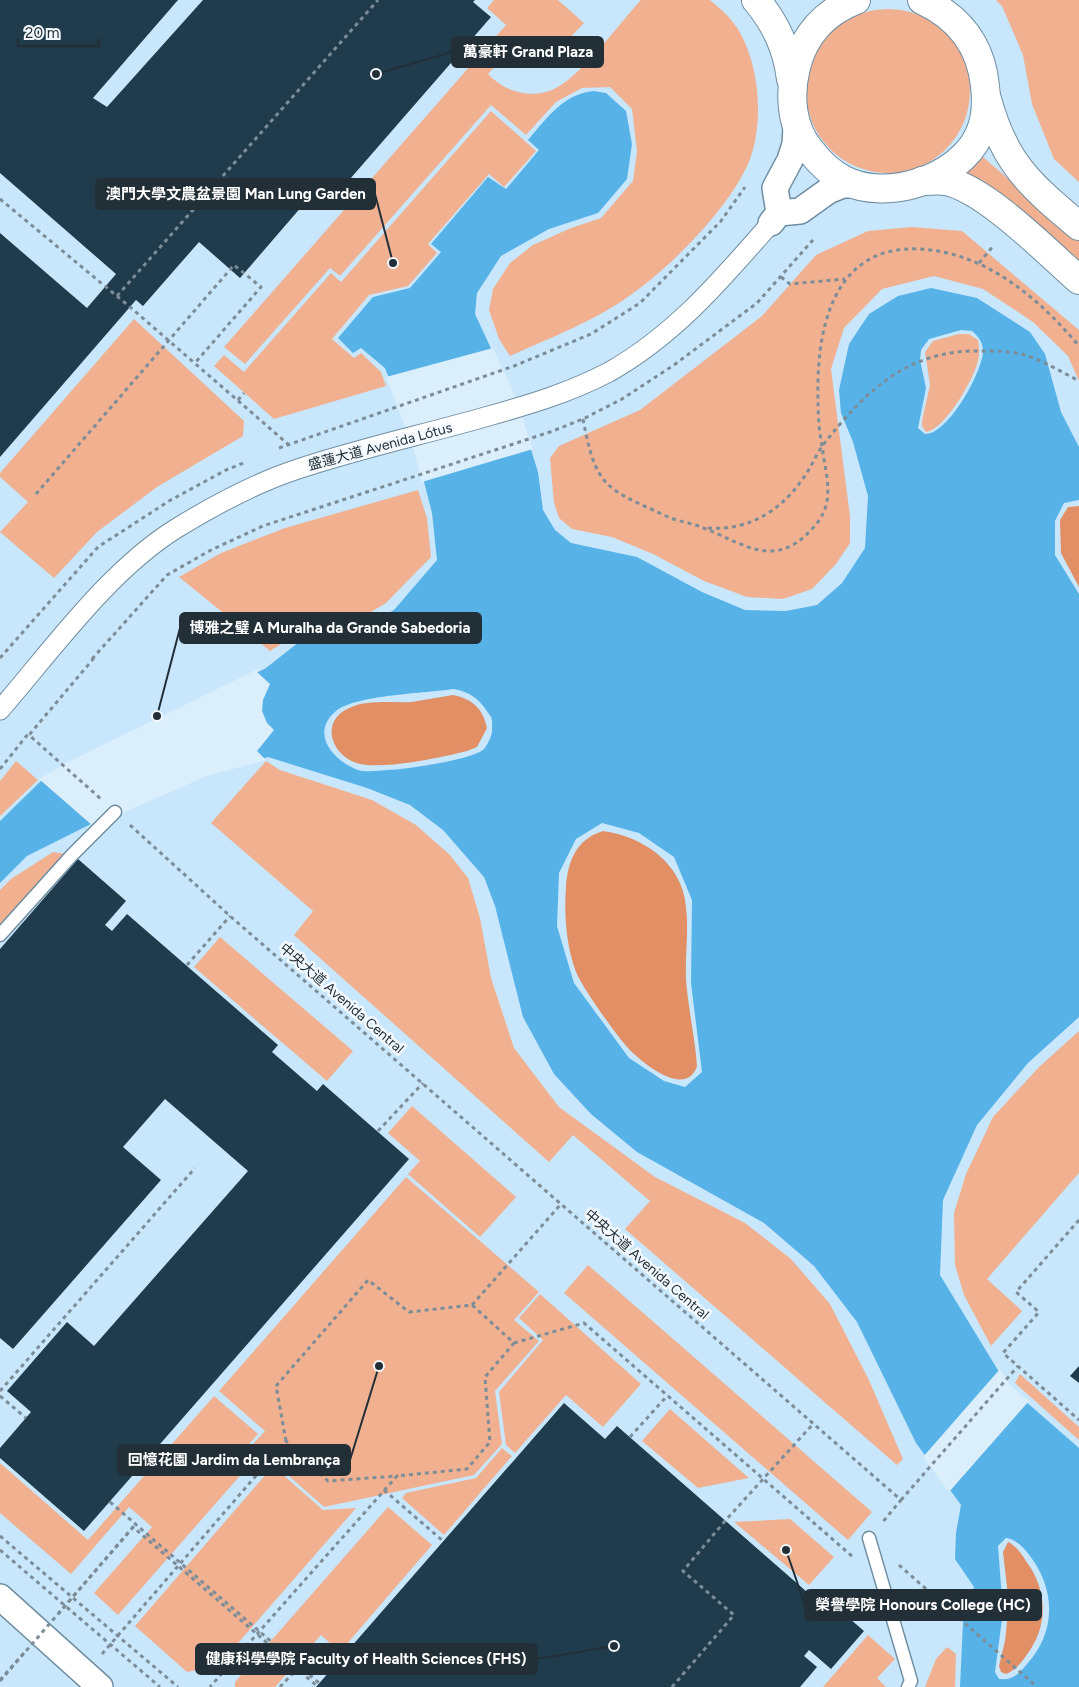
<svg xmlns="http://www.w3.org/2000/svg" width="1079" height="1687" viewBox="0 0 1079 1687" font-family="Figtree,'Noto Sans SC',sans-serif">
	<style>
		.built { fill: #c8e7fc }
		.green { fill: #f1b090 }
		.forest { fill: #e28f65 }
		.water { fill: #57b2e8; fill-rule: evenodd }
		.pier { fill: #dbeefb }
		.building { fill: #1f3b4c }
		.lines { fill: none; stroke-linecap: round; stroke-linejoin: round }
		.service-casing { stroke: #6f8ea1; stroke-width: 15 }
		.pedestrian-casing { stroke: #6f8ea1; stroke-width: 21 }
		.minor-casing { stroke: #6f8ea1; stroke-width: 28 }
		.secondary-casing { stroke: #6f8ea1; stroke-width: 30 }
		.path { stroke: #7d8d98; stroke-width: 3; stroke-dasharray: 4 4; stroke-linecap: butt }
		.service { stroke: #fff; stroke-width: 12 }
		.pedestrian { stroke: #fff; stroke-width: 19 }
		.minor { stroke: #fff; stroke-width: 25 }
		.secondary { stroke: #fff; stroke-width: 28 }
		.path-bridge { stroke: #7d8d98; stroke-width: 3; stroke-dasharray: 4 4; stroke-linecap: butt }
		.labels { text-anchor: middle; stroke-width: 5; stroke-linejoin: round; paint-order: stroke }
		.street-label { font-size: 14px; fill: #222f37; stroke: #f3f9fe }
		.leader { fill: none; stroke: #222f37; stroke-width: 2 }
		.callout-dot { fill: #222f37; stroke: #f3f9fe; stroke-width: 2 }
		.callout { fill: #222f37; stroke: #222f37; stroke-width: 2 }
		.callout-label { font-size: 15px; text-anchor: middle; font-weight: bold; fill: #fff }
	</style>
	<rect width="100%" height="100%" fill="#dbeefb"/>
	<!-- built -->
	<rect class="built" x="0" y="0" width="1079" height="1687"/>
	<!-- green -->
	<g class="green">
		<path d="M494 0H558L584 23 554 54 534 59 515 44 488 74C507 94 537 101 561 85 586 69 620 23 641 0H710C718 7 726 13 732 21 759 54 765 119 750 159 733 204 672 266 632 294 595 321 552 337 510 356L499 339 489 310 493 289 510 263 533 245 571 228 601 218 633 181 637 151 632 109 610 87 582 88 556 102 526 135 491 105 340 276 330 268 245 364 224 347 506 25 487 8Z"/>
		<polygon points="996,0 1079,0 1079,182 1054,159 1032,104 1023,55 1002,6"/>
		<circle cx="888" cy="91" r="82"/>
		<polygon points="491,111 536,151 504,187 489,174 428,244 437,253 408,286 369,295 332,339 354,358 361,353 381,372 386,386 274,419 214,366 224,355 244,372 331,273 341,282"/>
		<polygon points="976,151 1079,240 1079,267 960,167"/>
		<polygon points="912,227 962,231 1079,330 1079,381 1068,356 1033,322 983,289 934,276 882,289 844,328 831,369 850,516 850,543 836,564 812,589 783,599 747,597 704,581 653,554 612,537 572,529 559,518 554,503 550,458 559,446 640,410 762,316 816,255 868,231"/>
		<polygon points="134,319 244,421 243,436 157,487 97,532 54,578 0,532 28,502 0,477 0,473"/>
		<path d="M959 334H969L978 340C979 347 980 354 978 360 975 377 945 430 926 432L922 426V421L930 385 925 352 933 341Z"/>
		<polygon points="418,490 427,518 431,557 386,603 344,628 294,636 270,651 179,577 221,553 285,528"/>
		<polygon points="16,761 38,780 0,816 0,781"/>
		<polygon points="266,761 280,770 372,800 416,825 450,855 468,878 480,918 491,978 514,1048 559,1107 655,1177 745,1223 791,1259 830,1304 868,1378 903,1459 897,1465 625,1229 650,1201 573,1135 549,1162 294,935 313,911 211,823"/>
		<polygon points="53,852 72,855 0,935 0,890 11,879"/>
		<polygon points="220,937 353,1051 327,1081 194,967"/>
		<polygon points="1079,1031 1079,1173 987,1279 1022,1311 991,1346 964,1295 955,1265 954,1213 966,1174 993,1117 1039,1067"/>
		<polygon points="412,1106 516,1197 480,1237 408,1174 420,1161 388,1133"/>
		<polygon points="406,1177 539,1292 514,1320 539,1341 495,1391 502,1444 474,1475 324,1507 253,1444 265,1431 219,1391"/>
		<polygon points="588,1265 872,1512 848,1540 564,1293"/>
		<polygon points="540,1294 641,1384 603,1427 566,1395 515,1453 506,1445 499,1392 543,1340 519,1318"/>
		<polygon points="1020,1374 1079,1427 1079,1440 1015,1383"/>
		<polygon points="214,1396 258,1434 249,1444 259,1454 118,1615 94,1593 152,1527 129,1507 71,1574 0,1513 0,1463 88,1540"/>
		<polygon points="670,1409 749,1478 698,1488 642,1441"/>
		<polygon points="502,1448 512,1456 444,1535 402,1498 406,1493 476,1478"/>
		<polygon points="273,1466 323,1510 356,1508 218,1666 187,1672 135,1626"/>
		<polygon points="388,1507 432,1545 340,1652 321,1635 275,1687 235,1687 235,1682"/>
		<polygon points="790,1519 834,1557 809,1585 734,1522"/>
		<polygon points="868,1635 895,1659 877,1678 886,1687 823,1687"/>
		<polygon points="947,1647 956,1654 955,1687 925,1687 936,1659"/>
	</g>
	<!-- forest -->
	<g class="forest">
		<polygon points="1079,506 1079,587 1061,553 1060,520 1068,507"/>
		<path d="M453 695C473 699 483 709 487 728L477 747 467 751C440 758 395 767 368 765 333 764 314 719 354 706 372 700 393 703 412 702 425 700 439 697 453 695Z"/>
		<path d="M603 831C643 836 683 864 686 907 689 931 685 955 686 979 688 1008 695 1037 697 1066 686 1099 642 1063 628 1048 616 1035 582 987 576 972 566 945 564 915 566 886 568 860 577 839 603 831Z"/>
		<path d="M1008 1542C1016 1546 1021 1553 1026 1561 1047 1589 1049 1624 1028 1653 1022 1662 1016 1670 1006 1674L1001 1672 999 1666 1005 1641 1009 1604 1003 1552Z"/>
	</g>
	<!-- water -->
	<path class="water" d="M594 91 606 93 626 111 632 144 627 179 598 213 549 229 501 256 477 293 475 314 509 387 522 421 538 472 543 510 555 530 571 543 637 557 702 592 745 610 786 611 817 605 842 583 865 548 868 496 853 442 841 413 839 390 849 344 869 314 898 296 931 288 977 298 1030 332 1045 354 1061 412 1079 447V500L1064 503 1055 521V555L1079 594V1017L1028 1063 977 1125 943 1200 940 1275 1007 1385 1079 1448V1687H960L963 1622 974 1587 955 1559 956 1533 961 1505 916 1443 857 1322 814 1266 764 1223 637 1152 591 1114 554 1074 523 1017 495 906 484 877 443 830 410 805 367 788 268 757 238 767 206 773 125 807 27 856 0 883V821L46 776 266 668 299 642 346 635 394 610 437 560 432 513 416 450 406 421 385 368 361 348 353 353 338 338 373 297 410 288 441 252 431 244 488 177 506 189 539 150 528 140C547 118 563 94 594 91ZM961 330 972 331C978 336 983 342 983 351 983 371 948 435 925 434L918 428 926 388 920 360 921 350 929 339ZM454 689C472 693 479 699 489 714 493 718 492 723 492 728 493 734 488 744 484 749 473 760 406 769 389 770 380 770 367 773 358 770 334 761 309 734 336 711 355 695 427 693 454 689ZM602 823 639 833 674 857 692 900 691 983 702 1072 685 1087 664 1081 629 1058 574 983 557 926 559 873 576 839ZM1006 1538C1016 1539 1024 1548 1030 1556 1056 1590 1056 1632 1027 1664 1019 1674 1012 1681 999 1679L995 1672 1003 1612 998 1546Z"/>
	<!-- pier -->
	<g class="pier">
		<polygon points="493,348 511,386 533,449 422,482 414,450 386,377"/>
		<polygon points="260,668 257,672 270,684 263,700 262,711 267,723 274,730 257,751 266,760 207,776 93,826 39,779 64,764"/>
		<polygon points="1000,1369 1009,1384 1029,1401 949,1492 923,1457"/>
	</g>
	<!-- building -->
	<g class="building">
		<polygon points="0,0 178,0 93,98 107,107 203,0 475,0 473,2 491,17 323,210 309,198 240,278 199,242 143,306 136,300 0,457 0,233 87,308 116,274 0,173"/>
		<polygon points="78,859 126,901 105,925 112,931 127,914 278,1045 272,1052 317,1091 323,1084 409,1159 84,1531 0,1458 0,1448 31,1412 7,1391 67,1322 94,1346 248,1171 165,1099 123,1147 161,1180 13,1349 0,1338 0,949"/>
		<polygon points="1079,1366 1079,1383 1070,1376"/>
		<polygon points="564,1403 605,1439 617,1426 823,1606 828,1600 864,1631 831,1669 809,1650 804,1656 817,1667 800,1687 316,1687"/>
	</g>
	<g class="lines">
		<!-- service casing -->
		<g class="service-casing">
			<g id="service">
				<polyline points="0,935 72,855 115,812"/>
				<polyline points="869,1538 911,1681 908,1687"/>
			</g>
		</g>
		<!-- pedestrian casing -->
		<g class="pedestrian-casing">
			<path id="pedestrian" d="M0 710C52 650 109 570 177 528 213 506 253 484 295 470 357 449 422 435 485 417 528 405 569 393 609 372 675 335 722 279 771 223"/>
		</g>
		<!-- minor casing -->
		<g class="minor-casing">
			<g id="minor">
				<polyline points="779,213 775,188 790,160 795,144 796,127"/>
				<polyline points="771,223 779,213 800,211 828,191 843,185 857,185"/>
				<polyline points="0,1597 100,1687"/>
			</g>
		</g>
		<!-- secondary casing -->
		<g class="secondary-casing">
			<g id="secondary">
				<path d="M756 0C776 24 787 48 791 79"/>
				<path d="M856 0C825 12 804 35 796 67 789 95 791 127 810 150 819 162 830 173 844 180 886 202 959 179 979 135 986 120 987 102 985 86 981 45 959 17 922 0"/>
				<path d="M987 99C1004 163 1030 185 1079 226"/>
				<path d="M922 181C930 181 938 180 946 181 986 189 1048 253 1079 280"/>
			</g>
		</g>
		<!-- path -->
		<g class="path">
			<polyline points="0,199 130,307 289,445"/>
			<polyline points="979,263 994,245"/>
			<polyline points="781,277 790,284 845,279"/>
			<polyline points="117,296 378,0"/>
			<polyline points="238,400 244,393"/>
			<path d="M583 419C596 488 605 488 666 516 679 522 693 523 706 529 744 544 775 570 812 529 837 503 826 478 822 446 819 431 818 415 818 400 816 331 832 245 919 249 985 252 1039 298 1079 346"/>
			<polyline points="279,448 514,366 591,334 640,303 721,221 745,187"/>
			<polyline points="36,494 234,265 261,287 195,363"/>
			<path d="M708 528C752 531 785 508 808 471 813 463 817 453 823 445 866 390 909 349 982 351 997 351 1014 351 1028 356 1045 362 1062 372 1079 381"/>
			<polyline points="0,658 98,547 169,501 226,470 246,462"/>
			<polyline points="94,658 29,735 101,799"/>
			<polyline points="92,659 167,575 211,550 263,526 550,432 583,419 622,399 674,365 757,303 813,240"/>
			<polyline points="0,769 28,734"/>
			<polyline points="130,825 230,916 901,1500 881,1524"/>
			<polyline points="187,965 230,916"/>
			<polyline points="378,1131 423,1083"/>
			<polyline points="1079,1220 1016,1292 1039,1312 1003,1353 1079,1420"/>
			<polyline points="472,1305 561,1204"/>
			<polyline points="514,1343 584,1323 853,1557"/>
			<polyline points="0,1391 195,1168"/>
			<polyline points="0,1396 26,1418"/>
			<polyline points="630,1437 667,1396"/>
			<polyline points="286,1441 276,1386 368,1280 409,1312 472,1305 514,1343 485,1377 490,1442 467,1469 397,1476"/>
			<polyline points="384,1490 443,1541"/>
			<polyline points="901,1500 1018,1366"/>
			<polyline points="0,1536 178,1687"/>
			<polyline points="0,1550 160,1687"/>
			<polyline points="899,1565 1037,1687"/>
			<polyline points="58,1614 133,1527 317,1686"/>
			<polyline points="102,1654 286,1441 328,1481 397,1476 210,1687"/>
			<polyline points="0,1680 24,1653"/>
			<polyline points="280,1687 297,1669"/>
			<polyline points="672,1687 734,1615 683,1571 725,1521 813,1424"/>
		</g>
		<!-- service -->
		<use href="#service" class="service"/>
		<!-- pedestrian -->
		<use href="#pedestrian" class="pedestrian"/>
		<!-- minor -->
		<use href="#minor" class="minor"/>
		<!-- secondary -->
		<use href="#secondary" class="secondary"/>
		<!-- path-bridge -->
		<g class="path-bridge">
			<polyline points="110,1502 319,1683"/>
			<polyline points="0,1681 136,1524"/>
		</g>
	</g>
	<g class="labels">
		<!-- street labels -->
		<g class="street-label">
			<text transform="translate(380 446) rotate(-15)" y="5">盛蓮大道 Avenida Lótus</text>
			<text transform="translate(342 998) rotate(41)" y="5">中央大道 Avenida Central</text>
			<text transform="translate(647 1264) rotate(41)" y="5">中央大道 Avenida Central</text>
		</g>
	</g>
	<!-- callouts -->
	<path class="leader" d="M376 74L452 52M393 263L375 194M157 716L180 628M379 1366L350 1460M786 1550L805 1605M614 1646L537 1659"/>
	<g class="callout-dot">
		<circle cx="376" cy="74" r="5"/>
		<circle cx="393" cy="263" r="5"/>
		<circle cx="157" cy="716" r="5"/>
		<circle cx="379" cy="1366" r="5"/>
		<circle cx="786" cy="1550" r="5"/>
		<circle cx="614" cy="1646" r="5"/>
	</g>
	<g class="callout">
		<rect x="452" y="37" width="151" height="30" rx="5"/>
		<rect x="96" y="179" width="279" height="30" rx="5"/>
		<rect x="180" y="613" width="301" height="30" rx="5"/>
		<rect x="118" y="1445" width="232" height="30" rx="5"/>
		<rect x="805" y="1590" width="236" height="30" rx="5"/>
		<rect x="196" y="1644" width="341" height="30" rx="5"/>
	</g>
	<g class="callout-label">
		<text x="528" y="57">萬豪軒 Grand Plaza</text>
		<text x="236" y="199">澳門大學文農盆景園 Man Lung Garden</text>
		<text x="330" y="633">博雅之璧 A Muralha da Grande Sabedoria</text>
		<text x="234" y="1465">回憶花園 Jardim da Lembrança</text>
		<text x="923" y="1610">榮譽學院 Honours College (HC)</text>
		<text x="366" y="1664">健康科學學院 Faculty of Health Sciences (FHS)</text>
	</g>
	<!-- scale -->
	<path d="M18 38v8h81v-8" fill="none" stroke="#222f37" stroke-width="2.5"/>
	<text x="25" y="38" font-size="15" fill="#222f37" stroke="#f3f9fe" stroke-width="4" paint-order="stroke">20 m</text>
</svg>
